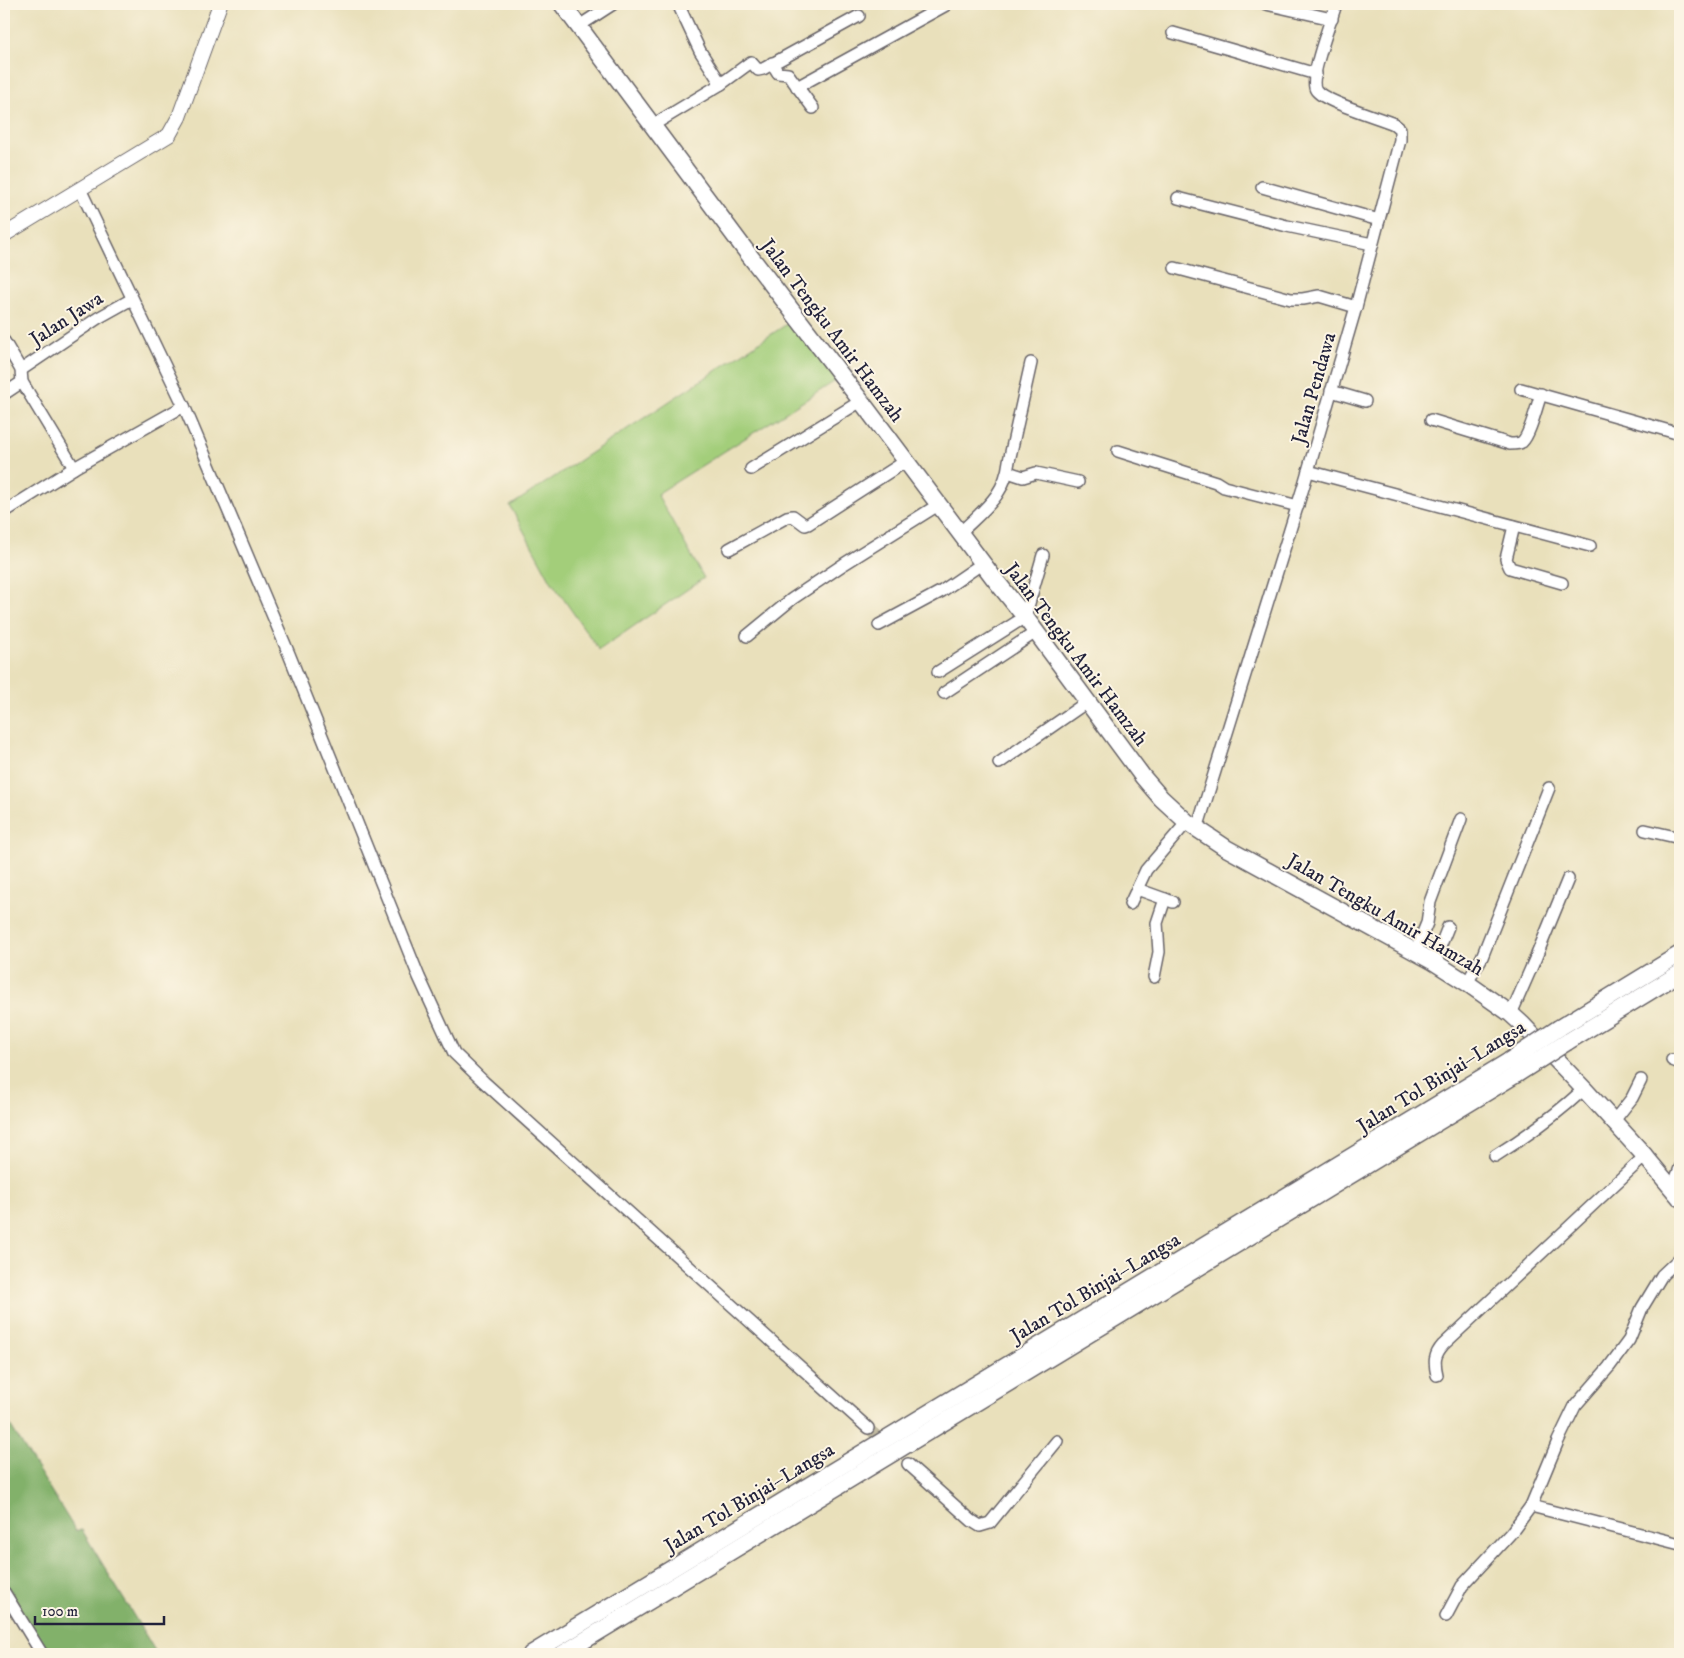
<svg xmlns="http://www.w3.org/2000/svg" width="1684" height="1658" viewBox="0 0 1684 1658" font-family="'IM FELL DW Pica',serif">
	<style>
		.green { fill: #a3ce7a; stroke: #62785a }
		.forest { fill: #82b16a; stroke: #526a52 }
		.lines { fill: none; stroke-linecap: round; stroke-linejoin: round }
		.minor-tunnel { stroke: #c1baa1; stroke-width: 11; stroke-dasharray: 11 5.5; stroke-linecap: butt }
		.minor-casing { stroke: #686468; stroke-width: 14 }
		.major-casing { stroke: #686468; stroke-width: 16 }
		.highway-casing { stroke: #686468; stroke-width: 19 }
		.minor { stroke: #fff; stroke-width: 11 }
		.major { stroke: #fff; stroke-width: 14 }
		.highway { stroke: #fff; stroke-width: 16 }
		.highway-bridge-casing { stroke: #686468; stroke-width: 19; stroke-linecap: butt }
		.highway-bridge { stroke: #fff; stroke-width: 16 }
		.labels { text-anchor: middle; stroke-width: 4; stroke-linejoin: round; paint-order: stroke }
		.street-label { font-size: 20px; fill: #22223b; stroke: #fcf5e5 }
	</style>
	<rect width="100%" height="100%" fill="#fcf5e5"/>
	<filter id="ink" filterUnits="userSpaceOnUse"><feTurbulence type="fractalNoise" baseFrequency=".02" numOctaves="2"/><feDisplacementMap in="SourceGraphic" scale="10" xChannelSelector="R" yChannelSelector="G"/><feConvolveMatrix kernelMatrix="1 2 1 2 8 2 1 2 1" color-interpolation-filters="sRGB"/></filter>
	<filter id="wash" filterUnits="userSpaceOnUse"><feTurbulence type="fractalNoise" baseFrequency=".0096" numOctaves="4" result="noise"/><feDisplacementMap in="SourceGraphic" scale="20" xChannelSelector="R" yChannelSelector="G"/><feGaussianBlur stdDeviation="1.12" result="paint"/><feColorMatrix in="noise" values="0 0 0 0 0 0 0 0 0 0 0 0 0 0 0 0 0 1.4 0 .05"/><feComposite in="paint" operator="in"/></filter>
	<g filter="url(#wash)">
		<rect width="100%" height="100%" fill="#e9e0bb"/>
		<!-- green -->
		<polygon class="green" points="790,322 837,380 657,494 704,578 599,650 551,581 510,506"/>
		<!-- forest -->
		<polygon class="forest" points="4,1415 76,1531 82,1530 157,1654 41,1654 4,1594"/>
	</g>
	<g filter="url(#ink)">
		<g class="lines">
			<!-- minor-tunnel -->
			<polyline class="minor-tunnel" points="868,1428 908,1464"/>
			<!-- minor casing -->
			<g class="minor-casing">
				<g id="minor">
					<polyline points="678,4 700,51 721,84"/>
					<polyline points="1266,4 1332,19"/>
					<polyline points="579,26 613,4"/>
					<polyline points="1173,33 1316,74"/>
					<polyline points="772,63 778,73 788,74 813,108"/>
					<polyline points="797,87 946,5"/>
					<polyline points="653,125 721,84 751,62 758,70 763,69 859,16"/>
					<polyline points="1262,187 1379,220"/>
					<polyline points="80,189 184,406 289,654 419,977 454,1053 484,1082 868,1428"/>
					<polyline points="1178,198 1287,226 1372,244"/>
					<polyline points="1175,268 1291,299 1303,299 1319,296 1356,307"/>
					<polyline points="4,341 21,370 22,382 74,468"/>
					<polyline points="21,370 98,318 132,299"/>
					<polyline points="1521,389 1680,434"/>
					<polyline points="1331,391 1365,401"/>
					<polyline points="4,394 22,382"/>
					<path d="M1431 420 1510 444C1514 444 1519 444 1522 442 1530 435 1537 405 1541 394"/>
					<polyline points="1118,451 1216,482 1224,487 1298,506"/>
					<polyline points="751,469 861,401"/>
					<polyline points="1308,471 1590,546"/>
					<polyline points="1008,472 1023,477 1036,473 1078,482"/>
					<polyline points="4,512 74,468 184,406"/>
					<polyline points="1514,526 1506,559 1510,568 1562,583"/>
					<path d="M960 533C984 509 1005 496 1009 461L1031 363"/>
					<polyline points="729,549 787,517 793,516 805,525 808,524 906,461"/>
					<polyline points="879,625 942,591 983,563"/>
					<polyline points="747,636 792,599 844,564 938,505"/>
					<polyline points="938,672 1025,617 1043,555"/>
					<polyline points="944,693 1036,632"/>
					<polyline points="999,763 1087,702"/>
					<path d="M1197 829 1303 488 1356 307 1400 140V129L1394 124C1378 117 1324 102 1316 90 1308 79 1332 19 1336 4"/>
					<polyline points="1645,830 1680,838"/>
					<polyline points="1137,889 1173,902"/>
					<polyline points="1130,904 1146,870 1187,822"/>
					<polyline points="1415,952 1427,923 1430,902 1461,819"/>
					<polyline points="1434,962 1448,927"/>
					<polyline points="1154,977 1159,952 1157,923 1165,899"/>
					<polyline points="1467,983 1482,957 1549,788"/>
					<polyline points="1511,1014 1536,957 1568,879"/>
					<polyline points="1672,1060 1680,1063"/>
					<polyline points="1613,1122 1632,1098 1641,1080"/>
					<path d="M1495 1156C1527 1136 1556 1115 1584 1089"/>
					<polyline points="1672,1189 1680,1168"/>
					<polyline points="1680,1258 1662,1275 1642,1308 1629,1340 1609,1367 1575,1406 1558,1441 1531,1506 1680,1544"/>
					<path d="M1437 1375C1434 1362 1434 1355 1443 1345L1645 1156"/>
					<polyline points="908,1464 972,1521 980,1526 990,1523 1057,1441"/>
					<polyline points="4,1592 42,1654"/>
					<polyline points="1446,1616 1462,1586 1511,1533 1531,1506"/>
				</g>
			</g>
			<!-- major casing -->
			<g class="major-casing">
				<polyline id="major" points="4,235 169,135 179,117 220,4"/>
			</g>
			<!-- highway casing -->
			<g class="highway-casing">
				<g id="highway">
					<polyline points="562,4 743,247 861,401 993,577 1025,617 1143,777 1161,798 1187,822 1226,848 1434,962 1467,983 1511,1014 1523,1025 1584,1089 1645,1156 1680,1198"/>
					<polyline points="1559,1028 1680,954"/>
					<polyline points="1567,1042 1680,973"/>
					<polyline points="531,1654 1509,1061"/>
					<polyline points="562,1654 1517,1074"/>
				</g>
			</g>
			<!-- minor -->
			<use href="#minor" class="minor"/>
			<!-- major -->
			<use href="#major" class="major"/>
			<!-- highway -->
			<use href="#highway" class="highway"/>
			<!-- highway-bridge casing -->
			<g class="highway-bridge-casing">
				<g id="highway-bridge">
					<polyline points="1509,1061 1559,1028"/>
					<polyline points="1517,1074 1567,1042"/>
				</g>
			</g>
			<!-- highway-bridge -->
			<use href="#highway-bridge" class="highway-bridge"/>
		</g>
	</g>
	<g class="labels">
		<!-- street labels -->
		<g class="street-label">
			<text transform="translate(66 318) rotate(-33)" y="7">Jalan Jawa</text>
			<text transform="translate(833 330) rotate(53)" y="7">Jalan Tengku Amir Hamzah</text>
			<text transform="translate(1313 388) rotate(-74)" y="7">Jalan Pendawa</text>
			<text transform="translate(1077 654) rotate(53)" y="7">Jalan Tengku Amir Hamzah</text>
			<text transform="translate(1386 914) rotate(30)" y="7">Jalan Tengku Amir Hamzah</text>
			<text transform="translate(1441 1076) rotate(-32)" y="7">Jalan Tol Binjai–Langsa</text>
			<text transform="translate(1095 1287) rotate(-31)" y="7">Jalan Tol Binjai–Langsa</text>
			<text transform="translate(749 1497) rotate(-31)" y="7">Jalan Tol Binjai–Langsa</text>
		</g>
	</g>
	<!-- margin -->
	<rect width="1684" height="1658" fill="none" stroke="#fcf5e5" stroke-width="20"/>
	<!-- scale -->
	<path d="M35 1616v8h129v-8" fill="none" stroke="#22223b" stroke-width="2.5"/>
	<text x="42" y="1616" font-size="15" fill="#22223b" stroke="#fcf5e5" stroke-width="4" paint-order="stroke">100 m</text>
</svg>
